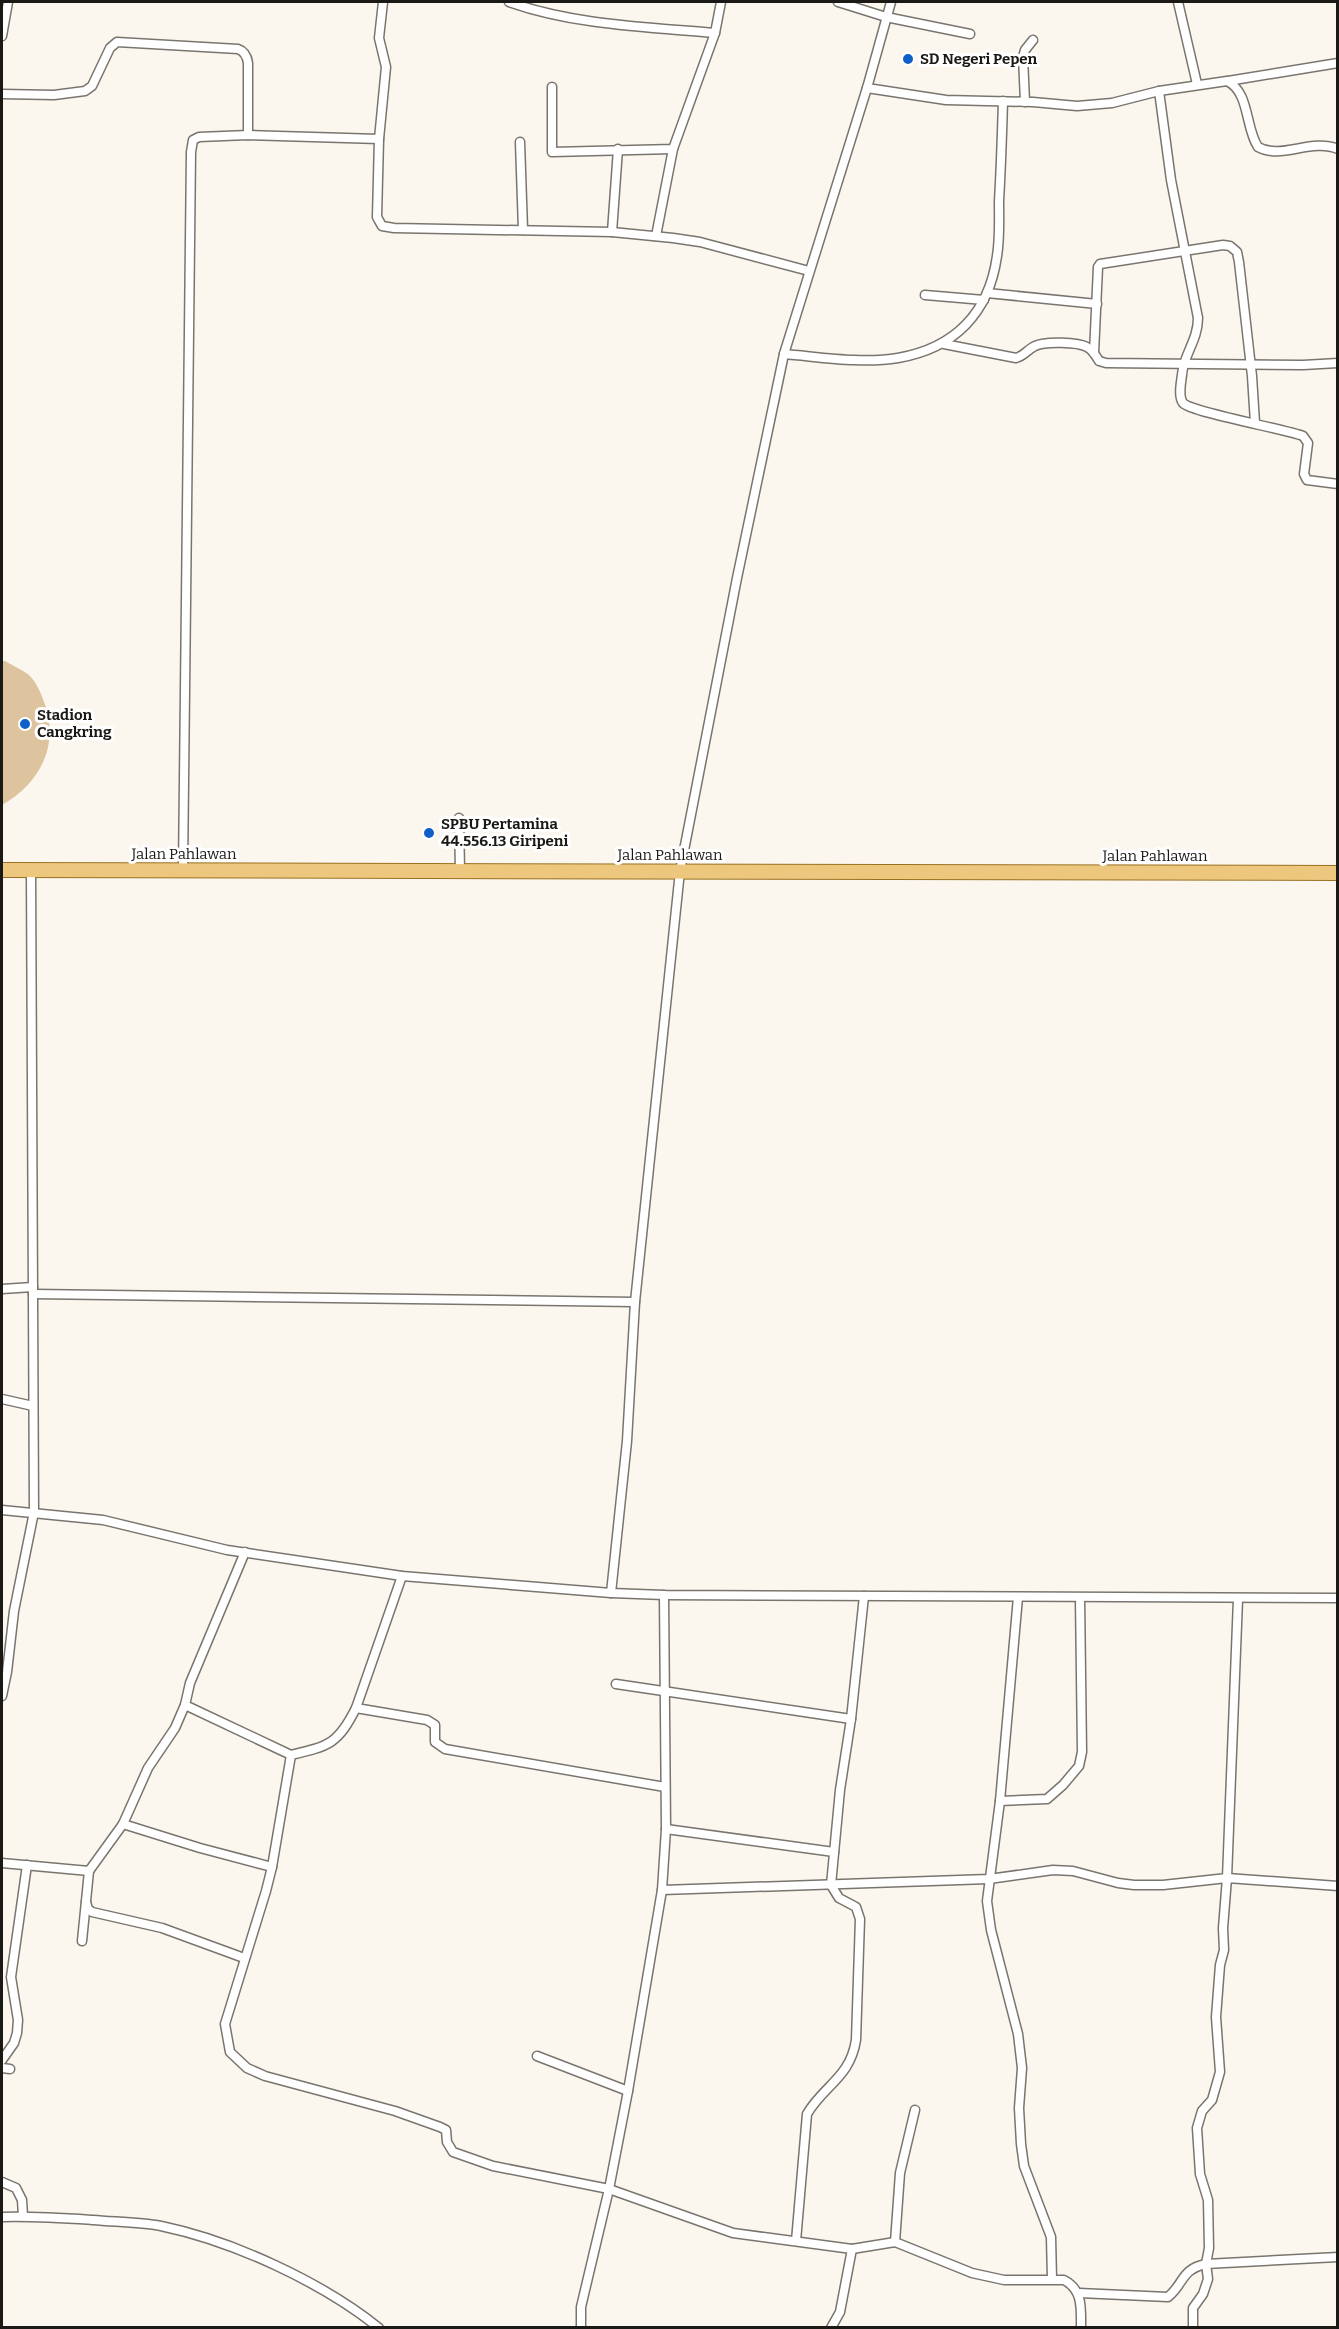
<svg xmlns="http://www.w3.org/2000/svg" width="1339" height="2329" viewBox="0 0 1339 2329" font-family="Bitter,serif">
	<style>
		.green { fill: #ddc49e }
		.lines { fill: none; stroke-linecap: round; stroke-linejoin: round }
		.street-casing { stroke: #79756e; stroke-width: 11 }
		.primary-casing { stroke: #9a7121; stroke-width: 16 }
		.street { stroke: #fff; stroke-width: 8 }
		.primary { stroke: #ecc77d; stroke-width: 14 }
		.poi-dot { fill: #105fc9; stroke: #fff; stroke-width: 2 }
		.labels { text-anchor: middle; stroke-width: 6; stroke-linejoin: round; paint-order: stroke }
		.poi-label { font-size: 15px; font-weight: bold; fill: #1b1916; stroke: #fff; text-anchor: start }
		.street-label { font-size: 15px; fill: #1b1916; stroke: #fff }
	</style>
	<rect width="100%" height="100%" fill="#fcf7ee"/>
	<!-- green -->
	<path class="green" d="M2 661H5C13 666 23 670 29 675 36 682 40 691 43 699 61 743 41 783 2 805Z"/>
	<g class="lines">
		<!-- street casing -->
		<g class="street-casing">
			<g id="street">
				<polyline points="383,2 379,38 386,67 379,139 377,217 382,226 394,228 612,232 673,238 700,242 809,271"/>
				<path d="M509 2C574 25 646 27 715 33"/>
				<polyline points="838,2 886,17 970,34"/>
				<polyline points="1178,2 1197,84"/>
				<polyline points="2,36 8,2"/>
				<polyline points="1228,81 1338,63"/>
				<polyline points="552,87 552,152 673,149 715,33 721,2"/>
				<path d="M867 88 946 100 1033 102 1077 106 1112 103 1159 91 1227 81C1250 92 1245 128 1258 147 1281 160 1311 138 1338 149"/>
				<path d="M1159 91 1171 180 1198 318C1198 341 1183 355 1182 375 1181 383 1178 396 1183 403 1191 412 1284 429 1303 436L1308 443 1304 474 1307 480 1338 484"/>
				<path d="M2 94 54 95 85 91 92 86 110 48 117 42 238 49C244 51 247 56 248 63V135"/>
				<polyline points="1025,102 1023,57 1025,50 1033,40"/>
				<polyline points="520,142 523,230"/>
				<polyline points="612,232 618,149"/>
				<polyline points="656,236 673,149"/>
				<polyline points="987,293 1097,304"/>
				<polyline points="925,295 984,300"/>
				<path d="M944 344 1016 358C1024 356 1028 349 1035 346 1045 341 1078 342 1087 347 1093 350 1096 356 1099 361L1106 363 1303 365 1338 363"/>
				<polyline points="1094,353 1098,267 1100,264 1223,245 1230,246 1237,252 1239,262 1252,376 1255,423"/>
				<path d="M784 354C821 357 862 364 898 358 955 348 989 313 997 256 1000 238 999 219 999 201 1001 168 1002 135 1003 101"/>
				<polyline points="459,818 460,871"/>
				<polyline points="183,870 191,152 193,140 199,137 248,135 379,139"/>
				<polyline points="2,1289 33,1287"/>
				<polyline points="33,1294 635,1302"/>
				<polyline points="2,1399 33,1406"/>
				<polyline points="2,1510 103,1520 227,1550 402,1576 611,1593 664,1595 1338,1598"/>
				<path d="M245 1552 190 1683 185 1705 291 1755C329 1746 338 1744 356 1708"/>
				<polyline points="402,1576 356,1708 427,1720 435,1725 435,1742 445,1749 665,1787"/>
				<polyline points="611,1593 627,1441 635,1302 680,871 737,578 784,354 867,88 891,2"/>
				<polyline points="1018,1597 1000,1801 987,1901 991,1930 1018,2034 1022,2068 1019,2108 1021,2144 1024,2166 1051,2237 1052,2279"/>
				<path d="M616 1684 851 1719 840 1790 831 1885 839 1898 856 1907 860 1919 856 2040C850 2078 824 2085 807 2114L796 2241"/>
				<polyline points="2,1696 7,1672 14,1611 34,1512 31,870"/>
				<polyline points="851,1719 864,1596"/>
				<polyline points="1000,1801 1047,1799 1063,1785 1079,1766 1082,1752 1080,1598"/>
				<polyline points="123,1824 148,1768 175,1728 185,1705"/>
				<polyline points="666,1829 834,1852"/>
				<polyline points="2,1863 89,1871 123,1824 200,1848 272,1867 291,1755"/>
				<polyline points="272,1867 266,1891 225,2024 230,2052 247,2068 265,2076 395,2111 440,2127 446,2130 447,2142 453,2152 493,2166 609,2189 733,2233 852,2249 895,2242"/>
				<polyline points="662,1890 989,1879 1053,1870 1073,1871 1118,1883 1134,1885 1163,1885 1227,1878 1238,1599"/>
				<polyline points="86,1902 88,1909 92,1912 162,1928 244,1958"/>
				<polyline points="82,1941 89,1871"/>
				<polyline points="537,2056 628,2091"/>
				<polyline points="2,2060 14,2043 17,2033 18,2020 11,1977 27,1865"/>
				<polyline points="2,2068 10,2069"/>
				<path d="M915 2110 900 2173 895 2242 972 2273 1004 2280H1064C1083 2290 1081 2308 1081 2328"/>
				<polyline points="2,2182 16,2188 22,2200 23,2216"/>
				<path d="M2 2217C32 2216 62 2218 93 2220 115 2222 139 2222 161 2226 233 2241 322 2282 379 2328"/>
				<path d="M1079 2293 1168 2297C1184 2284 1181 2269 1206 2264L1338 2257"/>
				<polyline points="581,2328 581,2307 609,2189 628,2091 662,1890 666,1829 664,1595"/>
				<polyline points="831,2328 840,2312 852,2249"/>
				<polyline points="1193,2328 1193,2308 1203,2294 1208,2279 1206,2264 1209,2248 1208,2200 1200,2174 1197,2128 1202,2111 1212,2100 1220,2072 1216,2017 1220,1965 1224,1950 1223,1928 1227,1878 1338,1886"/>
			</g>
		</g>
		<!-- primary casing -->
		<g class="primary-casing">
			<polyline id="primary" points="2,870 1338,873"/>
		</g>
		<!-- street -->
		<use href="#street" class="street"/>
		<!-- primary -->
		<use href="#primary" class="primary"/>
	</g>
	<!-- markers -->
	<g class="poi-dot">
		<circle cx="908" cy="59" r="6"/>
		<circle cx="25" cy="724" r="6"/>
		<circle cx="429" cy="833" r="6"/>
	</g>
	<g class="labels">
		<!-- poi labels -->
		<g class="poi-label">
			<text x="920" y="64">SD Negeri Pepen</text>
			<text x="37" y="720">Stadion<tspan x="37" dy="17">Cangkring</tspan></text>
			<text x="441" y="829">SPBU Pertamina<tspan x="441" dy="17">44.556.13 Giripeni</tspan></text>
		</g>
		<!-- street labels -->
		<g class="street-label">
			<text x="184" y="859">Jalan Pahlawan</text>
			<text x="670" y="860">Jalan Pahlawan</text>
			<text x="1155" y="861">Jalan Pahlawan</text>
		</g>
	</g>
	<!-- border -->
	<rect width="1339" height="2329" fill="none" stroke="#1b1916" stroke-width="6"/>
</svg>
